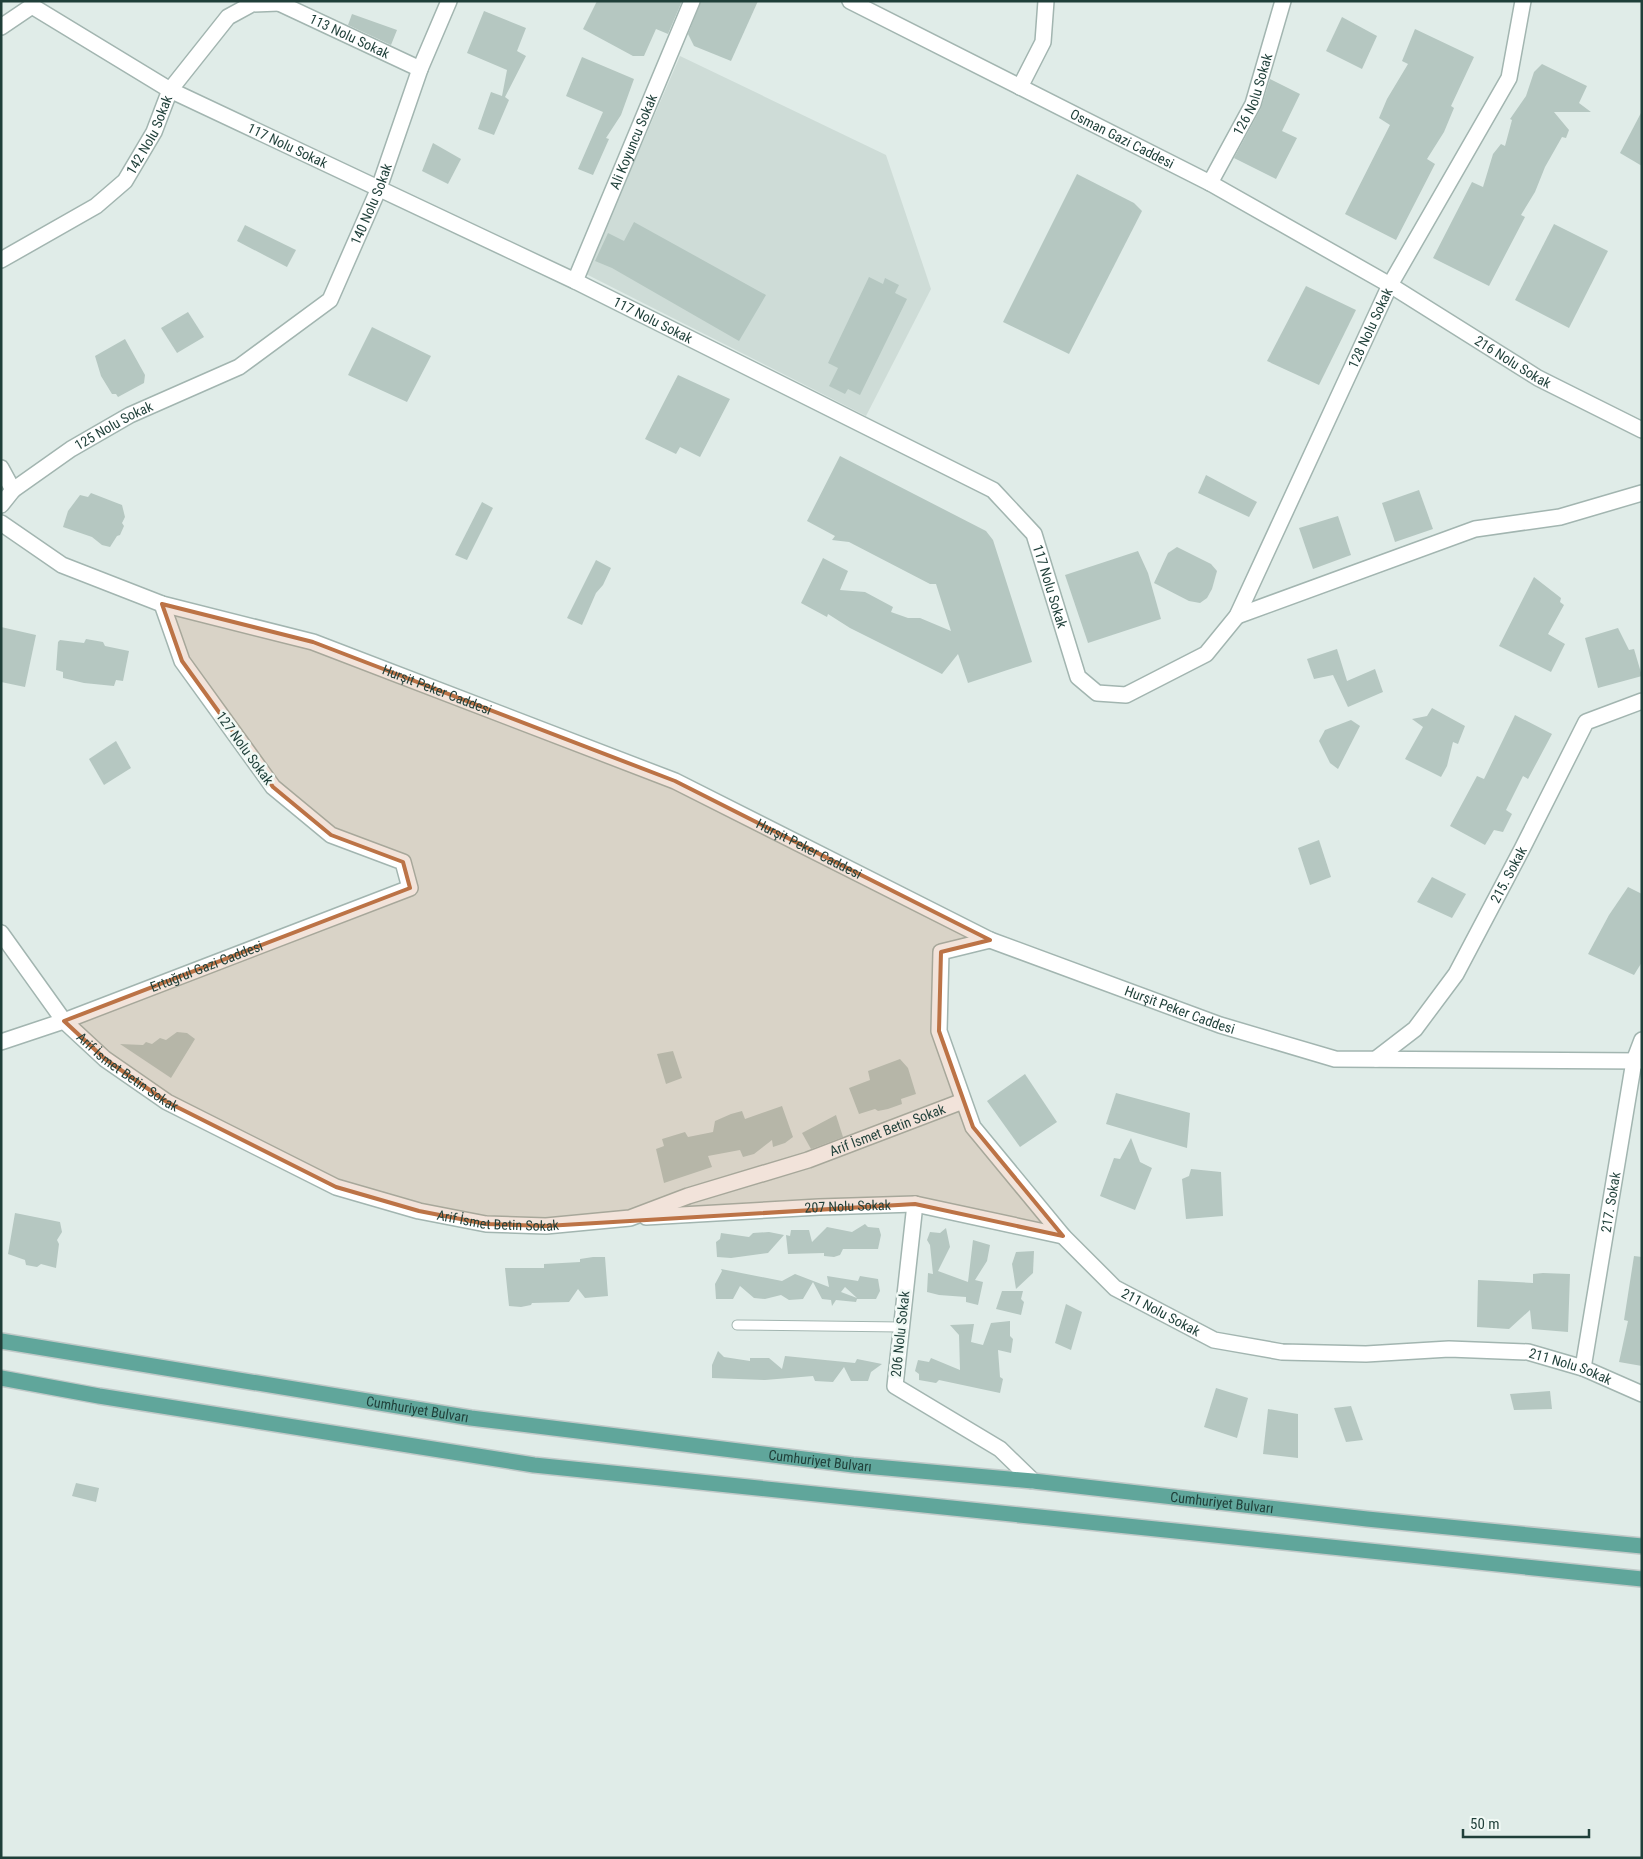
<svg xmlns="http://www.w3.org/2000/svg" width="1643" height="1859" viewBox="0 0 1643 1859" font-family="'Roboto Condensed',sans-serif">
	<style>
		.built { fill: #cedcd7 }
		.building { fill: #b5c7c1; fill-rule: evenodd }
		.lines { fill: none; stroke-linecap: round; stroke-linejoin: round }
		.service-casing { stroke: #a2b5b0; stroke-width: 11 }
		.minor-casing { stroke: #a2b5b0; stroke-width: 18 }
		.tertiary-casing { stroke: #a2b5b0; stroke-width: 18 }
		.primary-casing { stroke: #c0c9c8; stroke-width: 18 }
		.service { stroke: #fff; stroke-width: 9 }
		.minor { stroke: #fff; stroke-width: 15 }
		.tertiary { stroke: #fff; stroke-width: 15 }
		.primary { stroke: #60a69b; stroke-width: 15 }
		.marked { fill: #bc7346; fill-opacity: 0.2; stroke: #bc7346; stroke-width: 4; stroke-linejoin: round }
		.labels { text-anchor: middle; stroke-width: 5; stroke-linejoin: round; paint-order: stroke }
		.street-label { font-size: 14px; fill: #1f3f39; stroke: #f1f9f5 }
	</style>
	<rect width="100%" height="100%" fill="#e0ece8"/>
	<!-- built -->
	<polygon class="built" points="680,56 886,155 931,289 866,416 586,274"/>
	<!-- building -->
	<g class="building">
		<polygon points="597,1 682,1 668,34 656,29 644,56 633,56 583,29"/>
		<polygon points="701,1 758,1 731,61 694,46 688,34"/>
		<polygon points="484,11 526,28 517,51 526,56 505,97 509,100 494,135 478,129 491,92 502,96 507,70 467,53"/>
		<polygon points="352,14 397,30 391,45 348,25"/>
		<polygon points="1342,17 1377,36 1362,69 1326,51"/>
		<polygon points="1415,29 1474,57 1451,106 1454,108 1444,132 1427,159 1435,164 1396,240 1345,214 1390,125 1379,118 1387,99 1408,64 1402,61"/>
		<polygon points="582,57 634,79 621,115 606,138 609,139 593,175 578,169 603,112 566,96"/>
		<polygon points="1542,64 1587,86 1579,103 1591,112 1554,112 1569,130 1566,138 1562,137 1545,167 1535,192 1521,215 1525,217 1489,286 1433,258 1472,182 1483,187 1493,154 1501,144 1505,146 1512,120 1510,119 1526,96 1534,72"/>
		<polygon points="1270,79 1300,94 1282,131 1297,138 1276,179 1234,158 1261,108"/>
		<polygon points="1642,111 1642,166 1620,153"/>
		<polygon points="433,143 461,159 448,184 422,171"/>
		<polygon points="1077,174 1134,203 1142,211 1069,354 1003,322"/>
		<polygon points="634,222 766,295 739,341 612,268 595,261 608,233 624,241"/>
		<polygon points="1554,224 1608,251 1569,328 1515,300"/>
		<polygon points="245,225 296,250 287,267 237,241"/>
		<polygon points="869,277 883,284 885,278 899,285 895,293 907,299 860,395 848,389 845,394 829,386 838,368 828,363"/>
		<polygon points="1306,286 1356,310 1319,385 1267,361"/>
		<polygon points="188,312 204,337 177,353 161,328"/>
		<polygon points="372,327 431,356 407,402 348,375"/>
		<polygon points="125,339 145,375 144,383 118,397 116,394 112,394 101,376 95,356"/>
		<polygon points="678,375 730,399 700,457 680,447 676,454 645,439"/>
		<polygon points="840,456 986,531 993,540 1032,662 968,683 958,654 942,674 850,628 828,614 827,617 801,603 823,558 848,571 840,590 865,592 893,607 891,612 908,618 920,618 951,631 936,584 930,584 849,542 832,540 835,536 807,521"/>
		<polygon points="1206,475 1257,502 1249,517 1198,493"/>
		<polygon points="1419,490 1433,529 1395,542 1382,503"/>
		<polygon points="91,493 122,505 125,517 122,523 124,526 120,535 117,536 110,547 102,545 92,537 63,527 68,511 80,495 88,497"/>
		<polygon points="482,502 493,508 467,560 455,555"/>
		<polygon points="1338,516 1351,555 1313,569 1299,528"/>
		<polygon points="1177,547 1211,564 1217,571 1212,589 1207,598 1200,603 1189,601 1154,583 1168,553"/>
		<polygon points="1138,551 1148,573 1161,619 1088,643 1065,575"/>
		<polygon points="596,560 611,568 603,585 596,593 582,625 567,618"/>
		<polygon points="1534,577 1561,598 1560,602 1564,605 1548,634 1565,644 1551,672 1499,646"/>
		<polygon points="1,627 36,635 25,687 1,682"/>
		<polygon points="1618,628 1629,650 1634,649 1642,676 1598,688 1585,638"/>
		<polygon points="86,639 103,642 105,646 129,651 123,681 116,680 114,686 84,683 63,678 63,672 56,670 58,642 60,640 84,643"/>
		<polygon points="1337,649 1347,681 1375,669 1383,692 1348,707 1333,675 1314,679 1307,659"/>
		<polygon points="1432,708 1465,726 1458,744 1453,742 1447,766 1441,777 1405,759 1423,727 1412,719 1427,716"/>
		<polygon points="1515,715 1552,734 1528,779 1523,776 1506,810 1512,814 1503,832 1494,830 1485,845 1450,826 1477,776 1484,779"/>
		<polygon points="1351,720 1360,726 1338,769 1330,763 1319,741 1325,730"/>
		<polygon points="116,741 131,768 104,785 89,759"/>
		<polygon points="1319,840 1331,877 1310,885 1298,848"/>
		<polygon points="1432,877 1466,894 1452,918 1417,902"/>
		<polygon points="1628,887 1642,894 1642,962 1634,975 1588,954 1609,915"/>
		<polygon points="177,1032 187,1033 195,1039 171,1078 120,1044 143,1045 146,1042 152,1044 160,1038 166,1040"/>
		<polygon points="673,1051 682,1078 666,1084 657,1054"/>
		<polygon points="900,1059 908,1068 916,1094 901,1099 902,1104 888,1109 878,1111 875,1109 859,1114 849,1088 870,1080 868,1071"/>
		<polygon points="1025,1074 1057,1122 1020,1147 987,1101"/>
		<polygon points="1116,1093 1190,1113 1187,1148 1106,1124"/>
		<polygon points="782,1106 793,1137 785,1143 773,1147 772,1140 754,1154 743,1157 740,1150 708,1156 712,1167 664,1183 656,1149 664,1146 662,1139 685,1132 688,1137 713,1132 715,1121 731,1114 742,1111 745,1119"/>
		<polygon points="836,1115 843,1137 811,1149 802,1133"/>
		<polygon points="1131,1138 1140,1162 1152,1168 1135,1210 1100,1196 1114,1158 1120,1159"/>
		<polygon points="1191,1169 1221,1172 1223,1216 1186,1219 1182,1179 1189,1176"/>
		<polygon points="15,1213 60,1222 62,1232 57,1240 59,1244 56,1268 41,1264 37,1267 26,1265 25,1260 8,1254"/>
		<polygon points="865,1224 868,1227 879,1228 881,1235 878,1249 843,1249 840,1255 834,1257 824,1256 824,1253 788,1254 786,1235 790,1236 791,1230 809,1230 812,1242 827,1227 852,1232"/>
		<polygon points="946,1228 950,1247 938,1271 968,1282 973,1240 990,1245 987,1261 975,1280 983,1282 978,1305 966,1302 966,1297 939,1295 927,1292 928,1273 933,1274 930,1245 927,1240 930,1232 940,1233"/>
		<polygon points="769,1232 784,1235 768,1253 731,1258 717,1257 716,1242 720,1239 721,1233 749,1237 753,1233"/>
		<polygon points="1034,1251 1033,1273 1016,1289 1012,1264 1016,1252"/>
		<polygon points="1634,1256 1642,1257 1642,1366 1619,1362 1628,1321 1624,1320"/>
		<polygon points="593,1257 605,1257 608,1296 585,1298 578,1289 569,1302 532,1303 531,1305 521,1307 509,1306 505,1268 544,1268 544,1264 580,1262 580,1259"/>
		<path d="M721 1269 782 1281 795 1274 829 1287 827 1276 858 1281 860 1276 878 1279 880 1291 876 1299H857L856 1302 836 1300 832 1306 831 1300 822 1299 813 1282 803 1299 789 1300 781 1295 765 1299 754 1298 740 1286 733 1299H716L715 1284 722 1271ZM845 1287 857 1298 841 1292Z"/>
		<polygon points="1543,1273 1570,1274 1568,1332 1532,1329 1530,1310 1509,1329 1477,1327 1478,1280 1533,1283 1533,1274"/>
		<polygon points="1002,1291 1023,1291 1021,1299 1024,1302 1021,1315 996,1309"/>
		<polygon points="1066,1304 1082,1312 1071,1350 1055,1343"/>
		<polygon points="1010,1321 1010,1336 1013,1339 1011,1353 998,1350 1000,1377 1003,1379 1000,1393 939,1380 936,1383 919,1380 919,1374 915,1371 918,1360 929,1362 931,1358 960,1370 959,1335 950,1325 974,1324 971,1342 983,1345 991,1323"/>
		<polygon points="718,1351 724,1357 750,1361 750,1358 769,1358 782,1369 785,1356 855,1363 857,1359 882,1364 871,1372 868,1381 851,1381 844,1367 833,1382 815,1381 813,1376 765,1380 712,1378 712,1365"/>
		<polygon points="1216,1388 1248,1398 1237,1438 1204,1427"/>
		<polygon points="1550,1391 1552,1409 1514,1410 1510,1394"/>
		<polygon points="1351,1406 1363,1440 1346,1442 1334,1408"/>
		<polygon points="1268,1409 1298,1414 1298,1458 1263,1454"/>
		<polygon points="76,1483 99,1488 96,1502 72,1496"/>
	</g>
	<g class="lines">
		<!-- service casing -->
		<g class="service-casing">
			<polyline id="service" points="737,1325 901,1327"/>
		</g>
		<!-- minor casing -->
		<g class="minor-casing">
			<g id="minor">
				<path id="s1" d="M279 3 420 69"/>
				<path id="s2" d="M1 27 32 6 170 90 575 281 993 490 1034 534 1078 677 1097 693 1126 695 1206 654 1237 616 1390 285 1509 78 1523 1"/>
				<polyline points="1020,87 1043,42 1046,1"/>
				<path id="s3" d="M1210 183 1253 104 1283 1"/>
				<path id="s4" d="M1 260 96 206 125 181 154 132 170 90 228 17 252 4 279 3 280 1"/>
				<path id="s5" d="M575 281 692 1"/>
				<path id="s6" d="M1390 285 1538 378 1642 430"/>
				<polyline points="1,468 13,490"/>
				<path id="s7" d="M1 505 13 490 71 449 130 415 239 367 330 300 379 188 420 69 449 1"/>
				<polyline points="1237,616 1475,529 1560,517 1642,493"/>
				<path id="s8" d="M1 933 64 1021 105 1059 167 1102 336 1187 419 1211 486 1224 546 1226 630 1218 688 1196 808 1160 963 1101"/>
				<path id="s9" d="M990 940 941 952 939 1031 973 1127 1063 1236 1115 1288 1214 1340 1282 1352 1366 1354 1449 1349 1528 1352 1583 1368 1642 1394"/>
				<path id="s10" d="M1 1042 64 1021 410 888 403 862 331 835 273 787 182 661 162 604"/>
				<path id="s11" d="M1376 1059 1415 1029 1456 974 1522 849 1586 722 1642 701"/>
				<polyline points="915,1204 895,1386 1000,1449 1033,1481"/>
				<path id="s12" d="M646 1217 819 1207 915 1204 1063 1236"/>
				<path id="s13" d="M1583 1368 1634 1061 1642 1040"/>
			</g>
		</g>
		<!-- tertiary casing -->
		<g class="tertiary-casing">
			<g id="tertiary">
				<path id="s14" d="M850 1 1210 183 1390 285"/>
				<path id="s15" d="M1 523 62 565 162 604 313 642 675 781 990 940 1220 1025 1335 1059 1642 1061"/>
			</g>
		</g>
		<!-- primary casing -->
		<g class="primary-casing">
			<g id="primary">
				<path id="s16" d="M1 1341 471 1418 853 1465 1033 1481 1367 1519 1642 1546"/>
				<polyline points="1,1378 99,1396 534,1465 1642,1579"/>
			</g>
		</g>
		<!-- service -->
		<use href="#service" class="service"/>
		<!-- minor -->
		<use href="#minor" class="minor"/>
		<!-- tertiary -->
		<use href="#tertiary" class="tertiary"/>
		<!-- primary -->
		<use href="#primary" class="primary"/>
	</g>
	<!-- marked area -->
	<path class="marked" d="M162 604 313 642 675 781 990 940 941 952 939 1031 973 1127 1063 1236 915 1204 546 1226 486 1224 419 1211 336 1187 167 1102 105 1059 64 1021 410 888 403 862 331 835 273 787 182 661Z"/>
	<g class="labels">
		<!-- street labels -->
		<g class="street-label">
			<text dy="5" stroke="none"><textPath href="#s1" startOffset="78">113 Nolu Sokak</textPath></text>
			<text dy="5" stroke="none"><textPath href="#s3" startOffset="99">126 Nolu Sokak</textPath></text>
			<text dy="5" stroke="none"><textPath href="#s4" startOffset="200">142 Nolu Sokak</textPath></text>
			<text dy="5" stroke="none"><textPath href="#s14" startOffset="305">Osman Gazi Caddesi</textPath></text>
			<text dy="5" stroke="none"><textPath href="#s5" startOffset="151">Ali Koyuncu Sokak</textPath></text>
			<text dy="5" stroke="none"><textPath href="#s2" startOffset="329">117 Nolu Sokak</textPath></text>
			<text dy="5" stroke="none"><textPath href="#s7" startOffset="495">140 Nolu Sokak</textPath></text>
			<text dy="5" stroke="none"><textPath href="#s2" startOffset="734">117 Nolu Sokak</textPath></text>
			<text dy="5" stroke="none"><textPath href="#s2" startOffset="1834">128 Nolu Sokak</textPath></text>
			<text dy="5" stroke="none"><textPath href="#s6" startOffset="145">216 Nolu Sokak</textPath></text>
			<text dy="5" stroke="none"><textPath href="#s7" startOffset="139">125 Nolu Sokak</textPath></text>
			<text dy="5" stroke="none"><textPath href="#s2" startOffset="1229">117 Nolu Sokak</textPath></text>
			<text dy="5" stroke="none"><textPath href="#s15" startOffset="470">Hurşit Peker Caddesi</textPath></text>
			<text transform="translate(245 748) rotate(54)" y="5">127 Nolu Sokak</text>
			<text dy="5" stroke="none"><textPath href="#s15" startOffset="875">Hurşit Peker Caddesi</textPath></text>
			<text dy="5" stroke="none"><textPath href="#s11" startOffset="230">215. Sokak</textPath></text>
			<text dy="5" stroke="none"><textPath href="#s10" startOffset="219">Ertuğrul Gazi Caddesi</textPath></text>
			<text dy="5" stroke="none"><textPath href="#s15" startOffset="1280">Hurşit Peker Caddesi</textPath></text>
			<text dy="5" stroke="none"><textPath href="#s8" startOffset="190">Arif İsmet Betin Sokak</textPath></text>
			<text dy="5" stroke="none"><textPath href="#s8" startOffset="1000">Arif İsmet Betin Sokak</textPath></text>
			<text dy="5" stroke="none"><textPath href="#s13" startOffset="168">217. Sokak</textPath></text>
			<text dy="5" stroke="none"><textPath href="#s12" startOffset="202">207 Nolu Sokak</textPath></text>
			<text dy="5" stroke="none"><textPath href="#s8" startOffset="595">Arif İsmet Betin Sokak</textPath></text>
			<text dy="5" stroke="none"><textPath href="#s9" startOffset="498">211 Nolu Sokak</textPath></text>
			<text transform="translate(900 1334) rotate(-84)" y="5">206 Nolu Sokak</text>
			<text dy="5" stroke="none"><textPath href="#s9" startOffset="918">211 Nolu Sokak</textPath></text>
			<text dy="5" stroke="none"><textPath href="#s16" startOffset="422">Cumhuriyet Bulvarı</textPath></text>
			<text dy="5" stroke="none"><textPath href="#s16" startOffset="828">Cumhuriyet Bulvarı</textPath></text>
			<text dy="5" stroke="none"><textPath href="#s16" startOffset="1232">Cumhuriyet Bulvarı</textPath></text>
		</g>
	</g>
	<!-- border -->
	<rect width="1643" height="1859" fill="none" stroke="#1f3f39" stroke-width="5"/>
	<!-- scale -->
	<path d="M1463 1829v8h126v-8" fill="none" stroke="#1f3f39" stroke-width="2.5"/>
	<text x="1470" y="1829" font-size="15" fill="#1f3f39" stroke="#f1f9f5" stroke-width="4" paint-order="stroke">50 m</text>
</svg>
